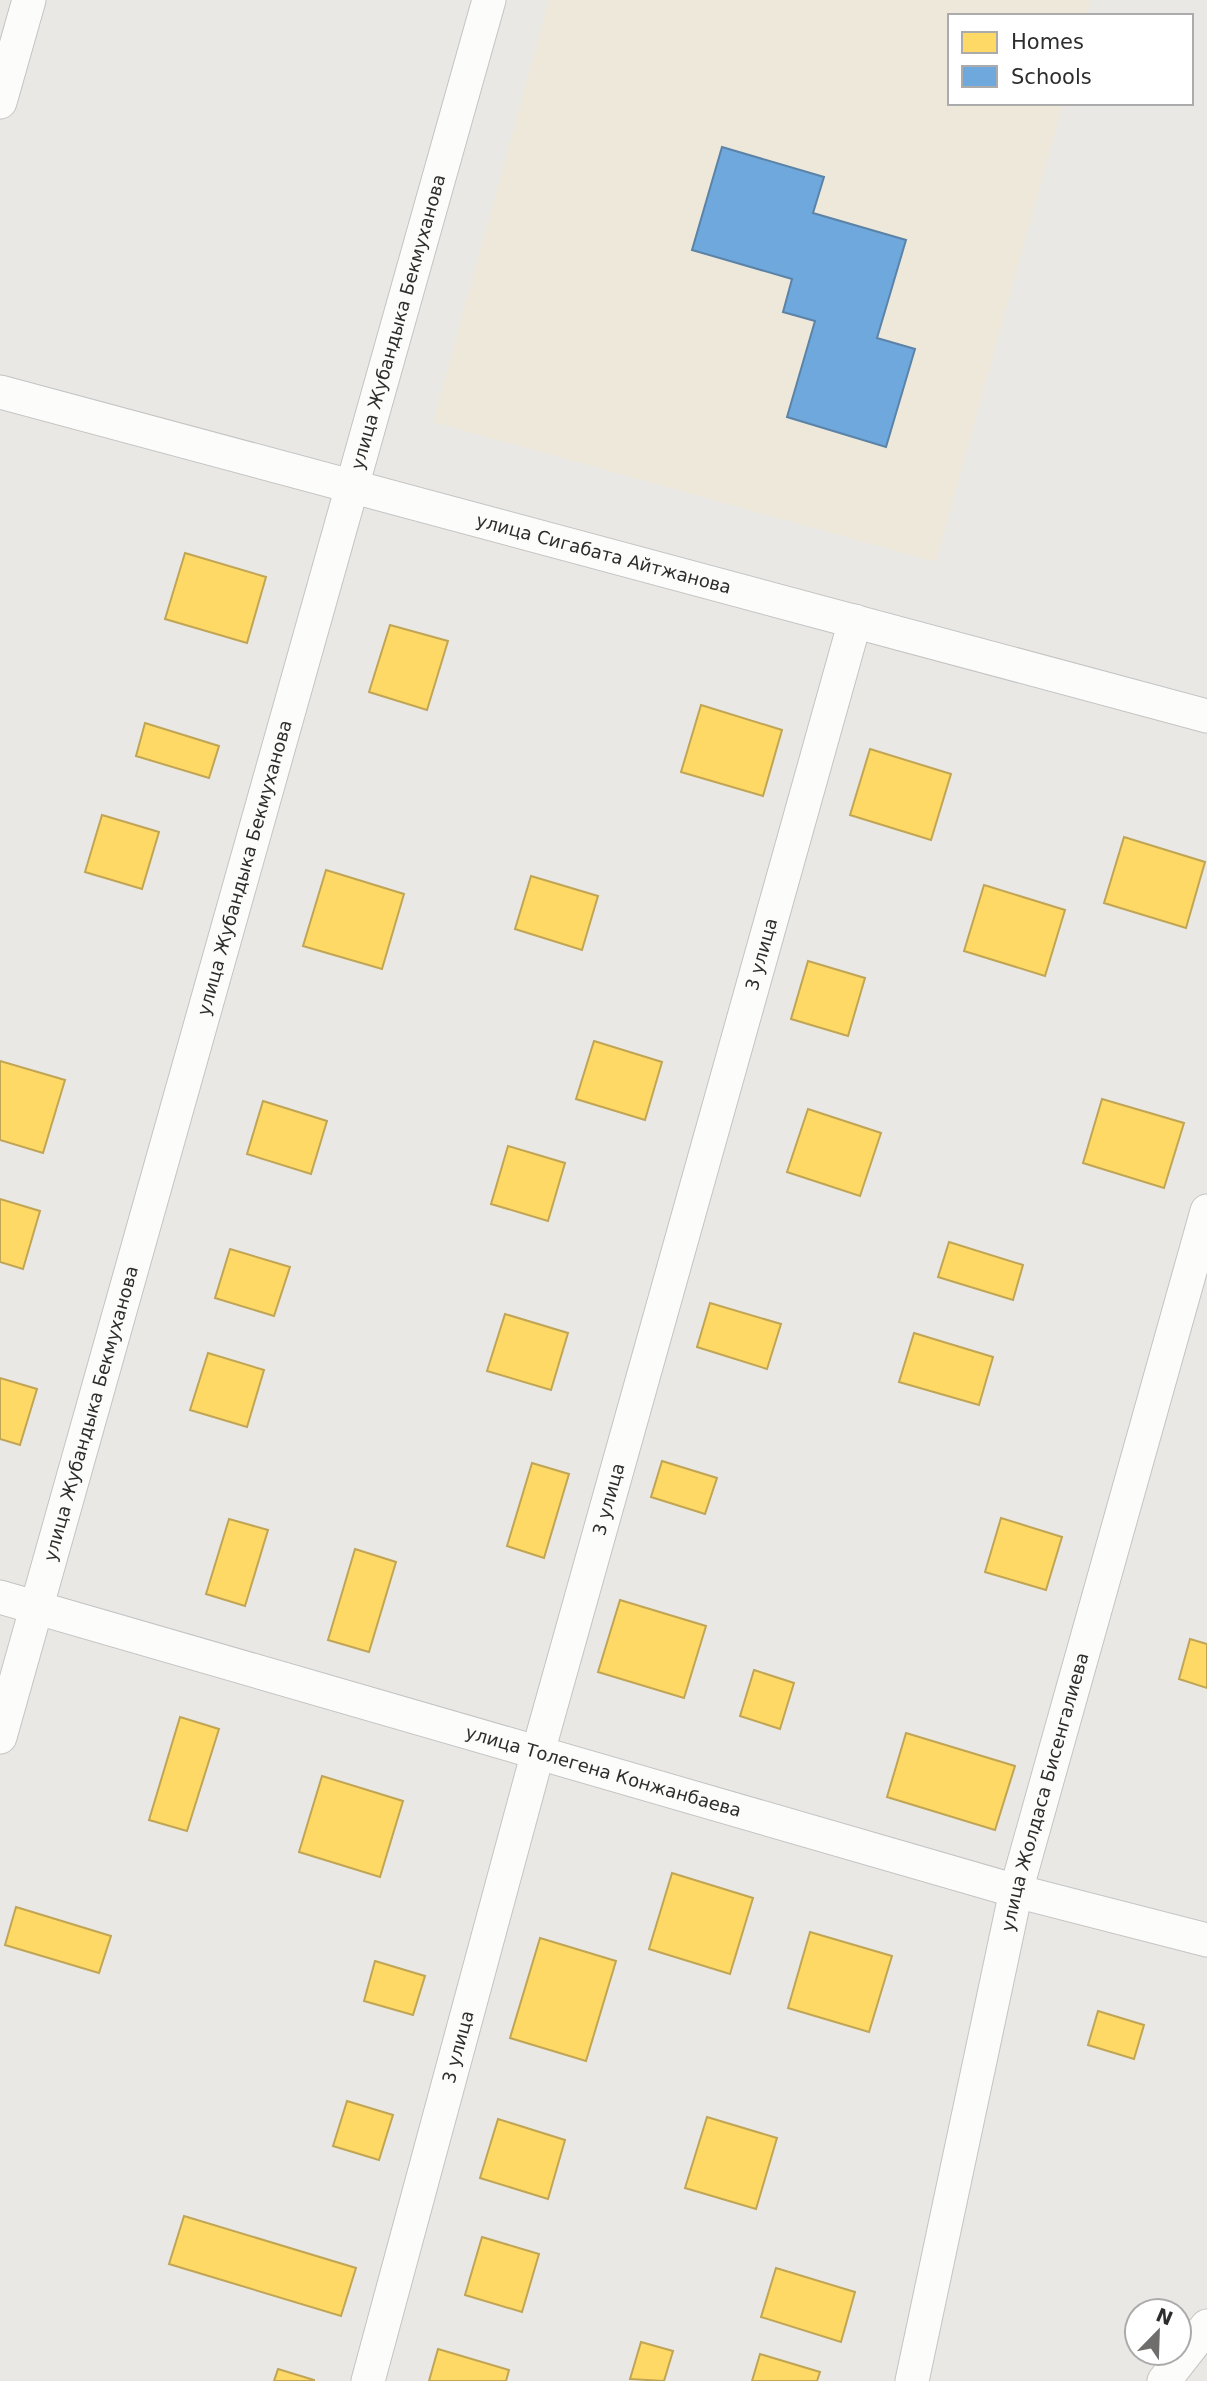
<svg xmlns="http://www.w3.org/2000/svg" width="1207" height="2381" viewBox="0 0 1207 2381" font-family="'DejaVu Sans',sans-serif">
	<style>
		.education { fill: #ede8d9 }
		.homes { fill: #ffd966; stroke: #c0a555; stroke-width: 2 }
		.schools { fill: #6fa8dc; stroke: #5b83a8; stroke-width: 2 }
		.lines { fill: none; stroke-linecap: round; stroke-linejoin: round }
		.minor-casing { stroke: #c4c4c4; stroke-width: 35 }
		.minor { stroke: #fcfcfb; stroke-width: 33 }
		.labels { text-anchor: middle; stroke-width: 7; stroke-linejoin: round; paint-order: stroke }
		.street-label { font-size: 18px; fill: #2d2d2d; stroke: #fff }
	</style>
	<rect width="100%" height="100%" fill="#eae8e4"/>
	<!-- education -->
	<polygon class="education" points="549,0 1091,0 1087,16 950,16 950,103 1063,103 936,562 433,422"/>
	<!-- homes -->
	<g class="homes">
		<polygon points="185,553 266,577 247,643 165,619"/>
		<polygon points="390,625 448,641 427,710 369,692"/>
		<polygon points="701,705 782,730 763,796 681,772"/>
		<polygon points="145,723 219,746 209,778 136,756"/>
		<polygon points="870,749 951,774 931,840 850,815"/>
		<polygon points="102,815 159,832 142,889 85,872"/>
		<polygon points="1124,837 1205,862 1186,928 1104,903"/>
		<polygon points="326,870 404,894 382,969 303,946"/>
		<polygon points="531,876 598,896 582,950 515,929"/>
		<polygon points="984,885 1065,910 1045,976 964,951"/>
		<polygon points="808,961 865,978 848,1036 791,1019"/>
		<polygon points="594,1041 662,1062 645,1120 576,1099"/>
		<polygon points="0,1061 65,1080 43,1153 0,1140"/>
		<polygon points="1102,1099 1184,1123 1164,1188 1083,1163"/>
		<polygon points="263,1101 327,1121 311,1174 247,1154"/>
		<polygon points="808,1109 881,1133 860,1196 787,1172"/>
		<polygon points="508,1146 565,1163 548,1221 491,1204"/>
		<polygon points="0,1199 40,1211 23,1269 0,1262"/>
		<polygon points="949,1242 1023,1265 1013,1300 938,1277"/>
		<polygon points="230,1249 290,1267 274,1316 215,1298"/>
		<polygon points="710,1303 781,1324 767,1369 697,1347"/>
		<polygon points="505,1314 568,1333 551,1390 487,1371"/>
		<polygon points="914,1333 993,1357 979,1405 899,1382"/>
		<polygon points="208,1353 264,1370 247,1427 190,1410"/>
		<polygon points="0,1378 37,1389 20,1445 0,1439"/>
		<polygon points="662,1461 717,1478 705,1514 651,1497"/>
		<polygon points="532,1463 569,1474 544,1558 507,1546"/>
		<polygon points="1001,1518 1062,1537 1046,1590 985,1572"/>
		<polygon points="229,1519 268,1530 245,1606 206,1594"/>
		<polygon points="355,1549 396,1562 369,1652 328,1640"/>
		<polygon points="620,1600 706,1626 684,1698 598,1672"/>
		<polygon points="1190,1639 1207,1644 1207,1688 1179,1679"/>
		<polygon points="754,1670 794,1683 780,1729 740,1716"/>
		<polygon points="180,1717 219,1729 187,1831 149,1820"/>
		<polygon points="906,1733 1015,1766 995,1830 887,1797"/>
		<polygon points="322,1776 403,1801 380,1877 299,1852"/>
		<polygon points="672,1873 753,1898 730,1974 649,1949"/>
		<polygon points="16,1907 111,1936 99,1973 5,1945"/>
		<polygon points="810,1932 892,1956 869,2032 788,2008"/>
		<polygon points="540,1938 616,1961 586,2061 510,2038"/>
		<polygon points="375,1961 425,1976 413,2015 364,2001"/>
		<polygon points="1098,2011 1144,2025 1134,2059 1088,2045"/>
		<polygon points="347,2101 393,2115 379,2160 333,2146"/>
		<polygon points="707,2117 777,2138 756,2209 685,2188"/>
		<polygon points="498,2119 565,2140 548,2199 480,2178"/>
		<polygon points="184,2216 356,2268 341,2316 169,2264"/>
		<polygon points="482,2237 539,2254 522,2312 465,2295"/>
		<polygon points="776,2268 855,2292 841,2342 761,2317"/>
		<polygon points="641,2342 673,2351 664,2381 630,2379"/>
		<polygon points="438,2349 509,2370 506,2381 429,2381"/>
		<polygon points="760,2354 820,2372 817,2381 752,2381"/>
		<polygon points="278,2369 314,2380 314,2381 274,2381"/>
	</g>
	<!-- schools -->
	<polygon class="schools" points="722,147 824,177 813,213 906,240 877,338 915,349 886,447 787,417 815,321 783,312 792,279 692,250"/>
	<g class="lines">
		<!-- minor casing -->
		<g class="minor-casing">
			<g id="minor">
				<polyline points="0,102 29,0"/>
				<path id="s1" d="M0 392 1207 716"/>
				<path id="s2" d="M0 1597 1016 1891 1207 1940"/>
				<path id="s3" d="M0 1737 489 0"/>
				<path id="s4" d="M368 2381 538 1752 855 621"/>
				<path id="s5" d="M912 2381 1016 1891 1207 1211"/>
				<polyline points="1164,2381 1207,2326"/>
			</g>
		</g>
		<!-- minor -->
		<use href="#minor" class="minor"/>
	</g>
	<g class="labels">
		<!-- street labels -->
		<g class="street-label">
			<text dy="6" stroke="none"><textPath href="#s3" startOffset="1470">улица Жубандыка Бекмуханова</textPath></text>
			<text dy="6" stroke="none"><textPath href="#s1" startOffset="625">улица Сигабата Айтжанова</textPath></text>
			<text dy="6" stroke="none"><textPath href="#s3" startOffset="903">улица Жубандыка Бекмуханова</textPath></text>
			<text dy="6" stroke="none"><textPath href="#s4" startOffset="1480">3 улица</textPath></text>
			<text dy="6" stroke="none"><textPath href="#s3" startOffset="336">улица Жубандыка Бекмуханова</textPath></text>
			<text dy="6" stroke="none"><textPath href="#s4" startOffset="914">3 улица</textPath></text>
			<text dy="6" stroke="none"><textPath href="#s2" startOffset="628">улица Толегена Конжанбаева</textPath></text>
			<text dy="6" stroke="none"><textPath href="#s5" startOffset="604">улица Жолдаса Бисенгалиева</textPath></text>
			<text dy="6" stroke="none"><textPath href="#s4" startOffset="346">3 улица</textPath></text>
		</g>
	</g>
	<!-- legend -->
	<rect x="948" y="14" width="245" height="91" fill="#ffffff" stroke="#ababab" stroke-width="2"/>
	<rect x="962" y="32" width="35" height="21" fill="#ffd966" stroke="#ababab" stroke-width="2"/>
	<text x="1011" y="49" font-size="21" fill="#2d2d2d">Homes</text>
	<rect x="962" y="66" width="35" height="21" fill="#6fa8dc" stroke="#ababab" stroke-width="2"/>
	<text x="1011" y="84" font-size="21" fill="#2d2d2d">Schools</text>
	<!-- north arrow -->
	<g transform="translate(1158 2332) rotate(23)"><circle r="33" fill="#ffffff" stroke="#ababab" stroke-width="2"/>
	<path d="M0-5L12 26L0 18L-12 26Z" fill="#6f6e6d"/>
	<text y="-10" font-size="19" font-weight="bold" text-anchor="middle" fill="#2d2d2d">N</text>
	</g>
</svg>
